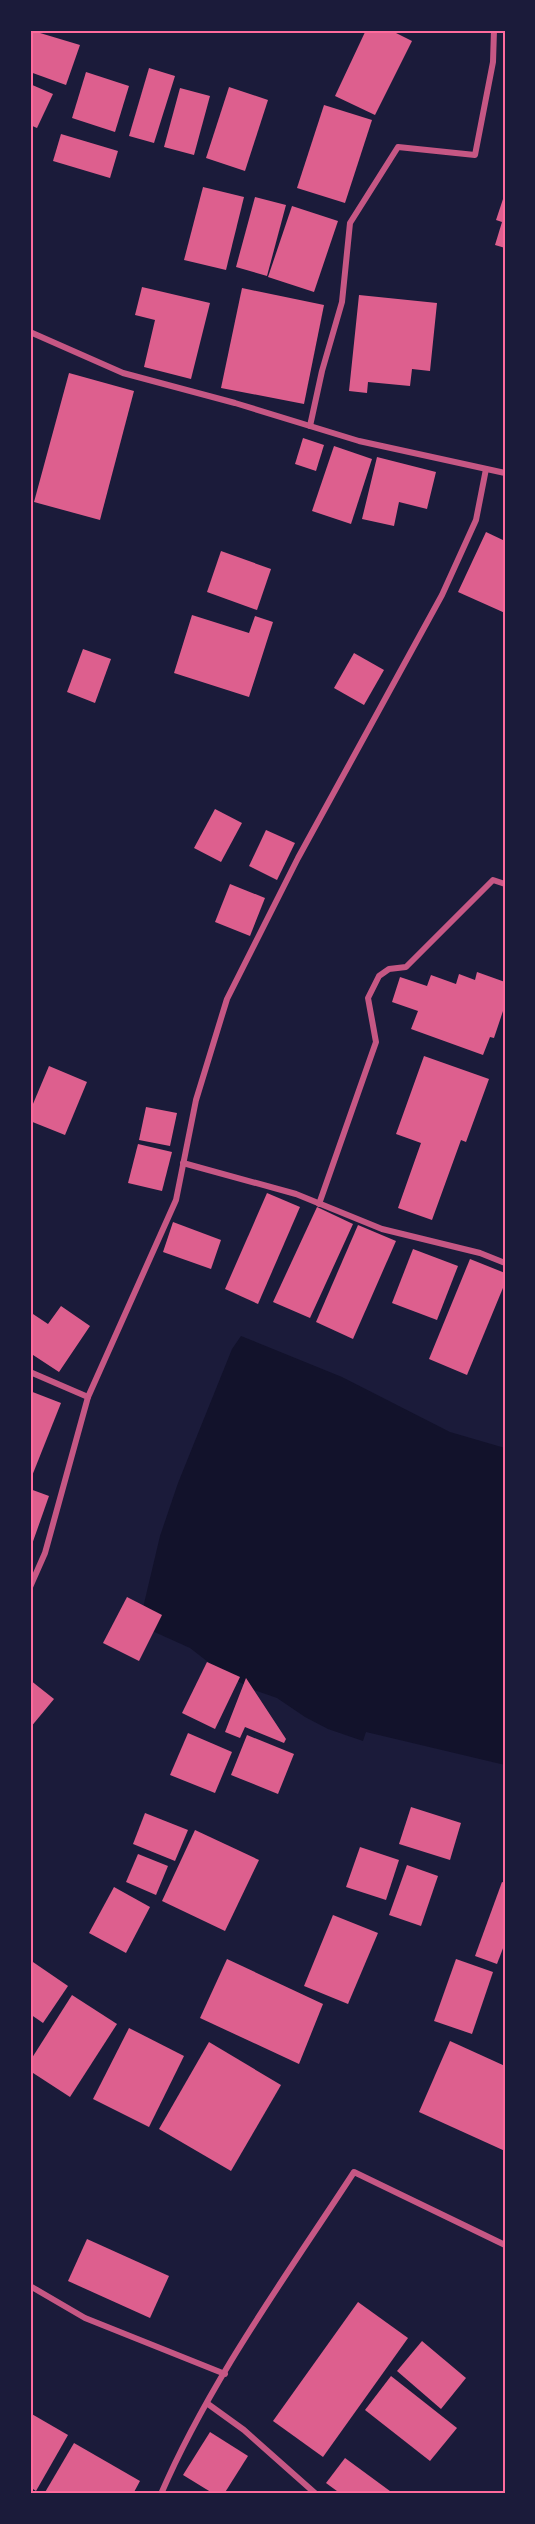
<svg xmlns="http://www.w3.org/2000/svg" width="535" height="2524" viewBox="0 0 535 2524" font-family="Georgia,serif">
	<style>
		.water { fill: #12122b }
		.building { fill: #dd5f8e }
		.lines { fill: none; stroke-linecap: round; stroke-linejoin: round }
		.minor { stroke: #c65784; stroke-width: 6 }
		.neatline { fill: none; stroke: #ff6b9d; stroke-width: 2 }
	</style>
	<rect width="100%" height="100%" fill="#1b1b3a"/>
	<!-- water -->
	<polygon class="water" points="241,1336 342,1377 450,1432 505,1448 505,1765 366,1732 363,1741 328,1729 305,1717 277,1698 254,1690 221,1672 190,1648 150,1630 142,1612 160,1536 178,1483 232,1349"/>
	<!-- building -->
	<g class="building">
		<polygon points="30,30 80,45 66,85 30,72"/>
		<polygon points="366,30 390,30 412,41 375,115 335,96"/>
		<polygon points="149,68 175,76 154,143 129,136"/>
		<polygon points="86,72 129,86 115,132 72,118"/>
		<polygon points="30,84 53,94 37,128 30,125"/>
		<polygon points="229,87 268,100 245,171 206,158"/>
		<polygon points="180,88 210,96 194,155 164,147"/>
		<polygon points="324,105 372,120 345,203 297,188"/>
		<polygon points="61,134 118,151 110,178 53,161"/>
		<polygon points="203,187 244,197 226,270 184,260"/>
		<polygon points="505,193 505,248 495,245 502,222 496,220"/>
		<polygon points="255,197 286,205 267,276 236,267"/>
		<polygon points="292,206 338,221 314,292 268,277"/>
		<polygon points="142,287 210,303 191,379 144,367 155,320 135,315"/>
		<polygon points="242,288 324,305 304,404 221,388"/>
		<polygon points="359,295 437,303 430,371 412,369 410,386 368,382 367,393 349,391"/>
		<polygon points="69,373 134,391 100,520 34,502"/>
		<polygon points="303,438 324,445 316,471 295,464"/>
		<polygon points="334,446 372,459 351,524 312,511"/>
		<polygon points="377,457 436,472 427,509 399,502 394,526 362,519"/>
		<polygon points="486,532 505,541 505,613 458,592"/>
		<polygon points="221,551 271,569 257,610 207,592"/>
		<polygon points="192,615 249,633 255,616 273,622 249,697 174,673"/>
		<polygon points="83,649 111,659 95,703 67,692"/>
		<polygon points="354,653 384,670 364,705 334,688"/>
		<polygon points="215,809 242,823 221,862 194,848"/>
		<polygon points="266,830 295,843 277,880 249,866"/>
		<polygon points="230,884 265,898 250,936 215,922"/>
		<polygon points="477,972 505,982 505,1005 494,1038 490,1037 483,1055 411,1029 418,1011 392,1002 400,977 427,986 431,975 456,984 459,974 475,980"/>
		<polygon points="424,1056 489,1079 466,1142 461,1140 432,1220 398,1208 421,1143 396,1134"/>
		<polygon points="49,1066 87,1082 65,1135 30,1121 30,1111"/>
		<polygon points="146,1107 177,1113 170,1146 139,1140"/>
		<polygon points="138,1144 172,1152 162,1191 128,1183"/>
		<polygon points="267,1193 300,1207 258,1304 225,1289"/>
		<polygon points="317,1207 353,1224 310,1318 273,1302"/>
		<polygon points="173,1222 221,1240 211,1269 163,1252"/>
		<polygon points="358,1225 396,1241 353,1339 316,1322"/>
		<polygon points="413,1249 458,1266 437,1320 392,1303"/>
		<polygon points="470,1259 505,1273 505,1283 467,1375 429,1359"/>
		<polygon points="61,1306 90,1326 59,1372 30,1353 30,1312 48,1324"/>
		<polygon points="30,1391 61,1403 30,1481"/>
		<polygon points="30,1489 49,1496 30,1550"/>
		<polygon points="127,1597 162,1615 139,1661 103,1643"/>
		<polygon points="207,1662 240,1677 215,1729 182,1713"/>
		<polygon points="246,1678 286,1739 284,1743 245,1727 240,1738 225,1732"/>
		<polygon points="30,1680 54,1699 30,1728"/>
		<polygon points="188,1733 232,1752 215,1793 170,1775"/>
		<polygon points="247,1735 294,1754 278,1794 231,1775"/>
		<polygon points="411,1807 461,1823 450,1860 399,1844"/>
		<polygon points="145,1813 188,1830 175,1861 133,1844"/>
		<polygon points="195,1830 259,1860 225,1931 162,1901"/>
		<polygon points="360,1847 399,1860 386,1900 346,1887"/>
		<polygon points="138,1854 168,1866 156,1895 126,1882"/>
		<polygon points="407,1865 438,1876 421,1926 389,1915"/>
		<polygon points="502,1882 505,1883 505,1943 497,1964 475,1956"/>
		<polygon points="114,1887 150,1907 126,1953 89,1933"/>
		<polygon points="333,1915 378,1933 348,2004 304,1986"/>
		<polygon points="227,1959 323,2004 299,2064 200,2018"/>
		<polygon points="456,1959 493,1972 472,2034 434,2021"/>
		<polygon points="30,1960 68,1986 43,2023 30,2014"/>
		<polygon points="72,1995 117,2024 70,2097 30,2071 30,2061"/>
		<polygon points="129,2028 184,2056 149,2127 93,2099"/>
		<polygon points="450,2041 505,2066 505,2151 419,2112"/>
		<polygon points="209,2042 281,2085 231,2171 159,2129"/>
		<polygon points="87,2239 169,2276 150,2318 68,2281"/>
		<polygon points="358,2302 408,2338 323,2457 273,2421"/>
		<polygon points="422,2341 466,2378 441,2409 397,2371"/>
		<polygon points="391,2376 457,2428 430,2461 365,2410"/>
		<polygon points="30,2413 68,2435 36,2491 30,2487"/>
		<polygon points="210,2432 248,2456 224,2494 214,2494 183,2475"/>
		<polygon points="74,2443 140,2481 133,2494 44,2494"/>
		<polygon points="345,2458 394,2494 341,2494 326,2483"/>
	</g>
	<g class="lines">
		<!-- minor -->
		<g class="minor">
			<polyline points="30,332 123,373 235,403 359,441 505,473"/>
			<polyline points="310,426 322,371 342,302 350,223 398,147 475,155 493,62 494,30"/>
			<polyline points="183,1163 296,1194 382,1229 480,1253 505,1263"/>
			<polyline points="319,1204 376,1042 368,998 379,976 389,969 406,967 493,880 505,884"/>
			<polyline points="30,1372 88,1397"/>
			<polyline points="30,1587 45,1553 88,1397 176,1200 196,1100 227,999 298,858 442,595 476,520 486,469"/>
			<polyline points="30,2286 85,2318 225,2374"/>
			<polyline points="208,2404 244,2430 316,2494"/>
			<path d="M161 2494C209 2382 287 2275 354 2172L505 2245"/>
		</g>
	</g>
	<!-- border -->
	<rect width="535" height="2524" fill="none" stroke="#1b1b3a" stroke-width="63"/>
	<rect x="32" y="32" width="472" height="2460" class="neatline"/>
</svg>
